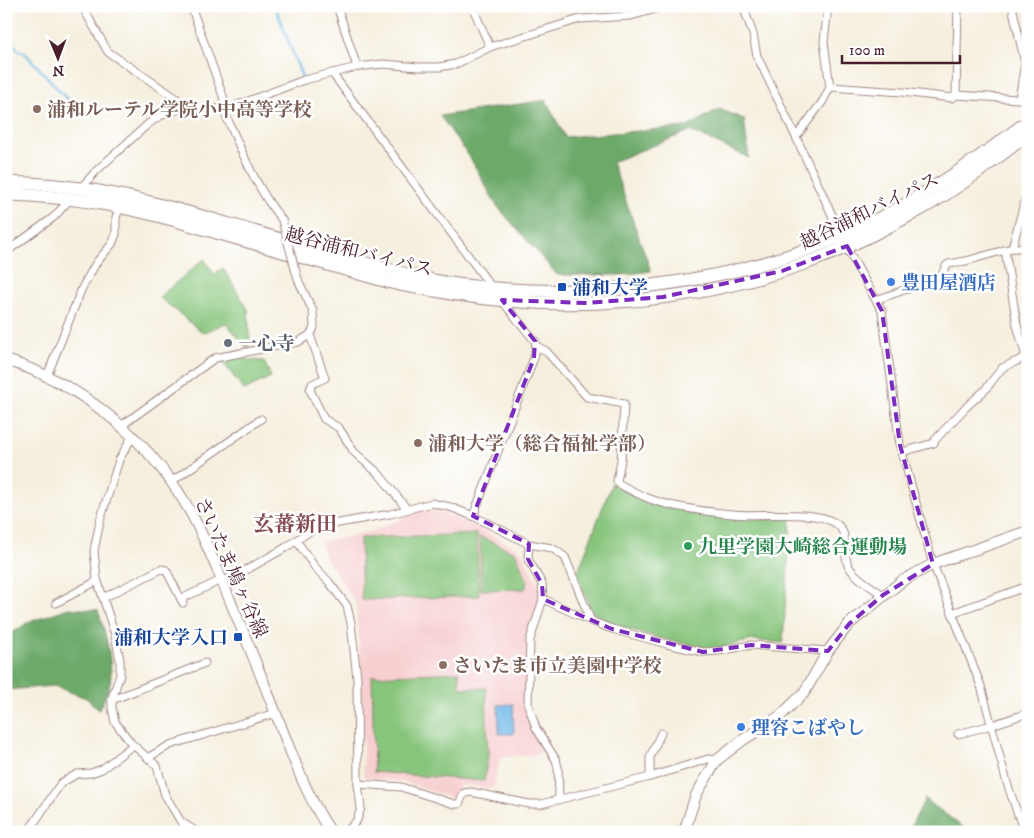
<svg xmlns="http://www.w3.org/2000/svg" width="1034" height="838" viewBox="0 0 1034 838" font-family="'IM FELL DW Pica','Noto Serif JP',serif">
	<style>
		.built { fill: #f7cfd0 }
		.green { fill: #87c57b; stroke: #687253 }
		.forest { fill: #6daa6b; stroke: #5c644b }
		.water { fill: #6fb8e7; stroke: #5c6c89 }
		.lines { fill: none; stroke-linecap: round; stroke-linejoin: round }
		.stream { stroke: #6fb8e7; stroke-width: 2.5 }
		.street-casing { stroke: #a08784; stroke-width: 9 }
		.secondary-casing { stroke: #a08784; stroke-width: 12 }
		.highway-casing { stroke: #a08784; stroke-width: 14 }
		.street { stroke: #fff; stroke-width: 7 }
		.secondary { stroke: #fff; stroke-width: 10 }
		.highway { stroke: #fff; stroke-width: 12 }
		.street-bridge-casing { stroke: #a08784; stroke-width: 9; stroke-linecap: butt }
		.street-bridge { stroke: #fff; stroke-width: 7 }
		.marked { fill: none; stroke: #7b2cbf; stroke-width: 4; stroke-dasharray: 10 6; stroke-linejoin: round }
		.education-dot { fill: #8d6e63; stroke: #fff; stroke-width: 2 }
		.shop-dot { fill: #3f7fe0; stroke: #fff; stroke-width: 2 }
		.transit-dot { fill: #1a4fb4; stroke: #fff; stroke-width: 2 }
		.worship-dot { fill: #6b7280; stroke: #fff; stroke-width: 2 }
		.leisure-dot { fill: #2e9e5b; stroke: #fff; stroke-width: 2 }
		.labels { text-anchor: middle; stroke-width: 5; stroke-linejoin: round; paint-order: stroke }
		.education-label { font-size: 19px; font-weight: bold; fill: #785e54; stroke: #fff; text-anchor: start }
		.street-label { font-size: 19px; fill: #4a1f2b; stroke: #fff }
		.shop-label { font-size: 19px; font-weight: bold; fill: #366cbe; stroke: #fff; text-anchor: start }
		.transit-label { font-size: 19px; font-weight: bold; fill: #164399; stroke: #fff; text-anchor: start }
		.worship-label { font-size: 19px; font-weight: bold; fill: #5b616d; stroke: #fff; text-anchor: start }
		.leisure-label { font-size: 19px; font-weight: bold; fill: #27864d; stroke: #fff; text-anchor: start }
		.quarter-label { font-size: 21px; font-weight: bold; fill: #83494e; stroke: #fff }
	</style>
	<rect width="100%" height="100%" fill="#fff"/>
	<filter id="ink" filterUnits="userSpaceOnUse"><feTurbulence type="fractalNoise" baseFrequency=".02" numOctaves="2"/><feDisplacementMap in="SourceGraphic" scale="10" xChannelSelector="R" yChannelSelector="G"/><feConvolveMatrix kernelMatrix="1 2 1 2 8 2 1 2 1" color-interpolation-filters="sRGB"/></filter>
	<filter id="wash" filterUnits="userSpaceOnUse"><feTurbulence type="fractalNoise" baseFrequency=".0096" numOctaves="4" result="noise"/><feDisplacementMap in="SourceGraphic" scale="20" xChannelSelector="R" yChannelSelector="G"/><feGaussianBlur stdDeviation="1.12" result="paint"/><feColorMatrix in="noise" values="0 0 0 0 0 0 0 0 0 0 0 0 0 0 0 0 0 1.4 0 .05"/><feComposite in="paint" operator="in"/></filter>
	<g filter="url(#wash)">
		<rect width="100%" height="100%" fill="#f5efde"/>
		<!-- built -->
		<polygon class="built" points="435,510 458,518 520,549 540,588 541,597 528,640 526,654 526,705 528,719 533,730 546,750 534,755 501,757 493,789 460,785 455,799 402,782 364,777 361,676 356,604 323,553 321,542 372,531 421,511"/>
		<!-- green -->
		<g class="green">
			<polygon points="204,259 214,274 223,268 248,309 250,343 247,348 226,323 203,333 159,297"/>
			<polygon points="244,354 248,360 264,361 271,377 244,390 221,360"/>
			<polygon points="612,483 648,504 735,519 791,519 783,643 753,640 721,647 706,648 659,638 602,621 591,610 577,574"/>
			<polygon points="477,534 479,596 362,600 360,538"/>
			<polygon points="480,537 515,552 528,582 525,589 481,590"/>
			<polygon points="459,672 460,688 486,688 488,755 484,781 374,772 372,676"/>
		</g>
		<!-- forest -->
		<g class="forest">
			<polygon points="546,100 565,137 687,127 719,109 744,119 749,158 690,131 612,162 651,271 622,275 557,275 497,206 469,156 440,116"/>
			<path d="M68 608 98 610C105 631 115 666 109 688 106 695 102 703 99 710L86 698 54 686 6 690V637L27 623Z"/>
			<polygon points="925,799 968,831 986,827 991,832 908,832"/>
		</g>
		<!-- water -->
		<polygon class="water" points="513,704 514,734 499,734 498,705"/>
		<g class="lines">
			<!-- stream -->
			<g class="stream">
				<polyline points="275,6 302,77"/>
				<polyline points="6,36 19,51 24,52 67,99 80,111"/>
			</g>
		</g>
	</g>
	<g filter="url(#ink)">
		<g class="lines">
			<!-- street casing -->
			<g class="street-casing">
				<g id="street">
					<polyline points="82,6 108,52 183,103 185,108"/>
					<polyline points="191,6 223,96 225,108"/>
					<polyline points="337,6 357,67"/>
					<polyline points="472,6 490,47"/>
					<polyline points="743,6 753,34 757,56 796,137"/>
					<polyline points="828,6 824,42 830,87 823,101 796,137 850,254 882,311 900,445 933,564 981,686 1007,783 1024,832"/>
					<polyline points="958,6 956,95 1019,99 1025,63 1012,6"/>
					<polyline points="332,73 493,289"/>
					<polyline points="830,87 902,92 952,98 956,95"/>
					<path d="M223 109C240 147 255 187 282 220"/>
					<polyline points="80,189 96,171 148,124 160,116 173,111 185,108 223,109 235,106 304,80 357,67 383,64 419,67 439,67 456,64 490,47 580,19 631,16 666,6"/>
					<polyline points="1012,248 1028,189"/>
					<polyline points="1005,250 1017,325 1026,357"/>
					<polyline points="6,252 54,217 71,198"/>
					<polyline points="876,300 941,277 946,266 949,264 966,261 1012,248 1028,248"/>
					<polyline points="310,335 325,378 312,384 310,390 324,419 339,428 354,452 379,474 407,509"/>
					<path d="M536 346 546 351 587 397 624 404 621 460 617 481 619 484C629 489 639 495 650 499 672 507 709 512 732 514 758 517 814 509 835 523 850 532 842 551 848 565 854 577 872 587 883 595"/>
					<polyline points="47,376 82,288 96,263 112,244 116,234 116,217 120,207"/>
					<polyline points="121,426 215,358 298,342 310,335 314,328 313,311 299,282 295,269"/>
					<polyline points="132,437 119,460 100,521 94,551 97,579 115,635 120,660 120,675 112,698 112,708 115,722 131,743 157,766 165,795 181,822 197,832"/>
					<polyline points="902,452 934,443 935,440 965,408 985,390 1002,368 1028,356"/>
					<polyline points="171,482 261,419"/>
					<polyline points="473,516 534,358 536,346 535,341 502,301"/>
					<polyline points="296,540 314,566 329,582 347,606 351,623 357,678 358,784 361,808 357,820 347,832"/>
					<polyline points="529,544 528,559 542,584 543,599 530,640 528,704 536,728 556,760 558,767 559,800"/>
					<polyline points="103,598 161,569 166,570 183,603"/>
					<polyline points="181,599 217,582 222,582 246,570 285,548 316,527 390,514 432,503 450,507 473,516 529,544 552,548 565,557 591,621 612,629 667,644 703,652 719,651 751,645 828,651"/>
					<polyline points="543,599 591,621"/>
					<polyline points="56,603 97,581"/>
					<polyline points="952,613 1028,586"/>
					<polyline points="112,700 205,663"/>
					<polyline points="958,734 992,725 1028,713"/>
					<polyline points="149,757 170,745 276,713"/>
					<polyline points="650,777 650,757 661,733"/>
					<polyline points="358,784 401,787 454,804 459,804 464,793 471,792 529,804 541,804 650,777 708,759 717,760"/>
					<polyline points="28,832 61,783 77,774 91,773 102,769 133,745"/>
				</g>
			</g>
			<!-- secondary casing -->
			<g class="secondary-casing">
				<g id="secondary">
					<path d="M6 360C85 385 154 443 193 517 209 547 221 579 234 610 249 646 264 683 278 719 293 757 307 798 331 832"/>
					<polyline points="684,832 696,795 717,760 743,740 780,716 804,693 828,651 849,624 902,581 933,564 1028,531"/>
				</g>
			</g>
			<!-- highway casing -->
			<g class="highway-casing">
				<g id="highway">
					<path d="M6 183C111 182 211 221 311 248 363 262 416 280 469 286 594 300 723 285 840 237 907 209 970 166 1028 121"/>
					<path d="M6 194C37 196 67 197 98 203 138 209 178 221 218 233 275 249 332 266 389 282 408 287 429 289 448 293 564 313 688 304 800 265 837 253 873 235 908 216 951 194 990 163 1028 134"/>
				</g>
			</g>
			<!-- street -->
			<use href="#street" class="street"/>
			<!-- secondary -->
			<use href="#secondary" class="secondary"/>
			<!-- highway -->
			<use href="#highway" class="highway"/>
			<!-- street-bridge casing -->
			<g class="street-bridge-casing">
				<polyline id="street-bridge" points="282,220 295,269"/>
			</g>
			<!-- street-bridge -->
			<use href="#street-bridge" class="street-bridge"/>
		</g>
	</g>
	<!-- marked area -->
	<path class="marked" d="M847 246 882 311 900 445 933 564 883 595 849 624 828 651 751 645 703 652 612 629 543 599 542 584 528 559 529 544 473 516 534 358 535 341 502 300 587 303 663 297 782 271Z"/>
	<!-- markers -->
	<g class="education-dot">
		<circle cx="37" cy="109" r="5"/>
		<circle cx="418" cy="443" r="5"/>
		<circle cx="443" cy="665" r="5"/>
	</g>
	<g class="shop-dot">
		<circle cx="891" cy="282" r="5"/>
		<circle cx="741" cy="727" r="5"/>
	</g>
	<g class="transit-dot">
		<rect x="557" y="282" width="10" height="10" rx="2.5"/>
		<rect x="233" y="632" width="10" height="10" rx="2.5"/>
	</g>
	<circle class="worship-dot" cx="228" cy="343" r="5"/>
	<circle class="leisure-dot" cx="688" cy="546" r="5"/>
	<g class="labels">
		<!-- education labels -->
		<g class="education-label">
			<text x="47" y="116">浦和ルーテル学院小中高等学校</text>
			<text x="428" y="450">浦和大学（総合福祉学部）</text>
			<text x="453" y="672">さいたま市立美園中学校</text>
		</g>
		<!-- street labels -->
		<g class="street-label">
			<text transform="translate(869 210) rotate(-26)" y="7">越谷浦和バイパス</text>
			<text transform="translate(359 251) rotate(14)" y="7">越谷浦和バイパス</text>
			<text transform="translate(232 567) rotate(66)" y="7">さいたま鳩ヶ谷線</text>
		</g>
		<!-- shop labels -->
		<g class="shop-label">
			<text x="901" y="289">豊田屋酒店</text>
			<text x="751" y="734">理容こばやし</text>
		</g>
		<!-- transit labels -->
		<g class="transit-label">
			<text x="572" y="294">浦和大学</text>
			<text x="228" y="644" text-anchor="end">浦和大学入口</text>
		</g>
		<!-- worship labels -->
		<g class="worship-label">
			<text x="238" y="350">一心寺</text>
		</g>
		<!-- leisure labels -->
		<g class="leisure-label">
			<text x="698" y="553">九里学園大崎総合運動場</text>
		</g>
		<!-- quarter labels -->
		<g class="quarter-label">
			<text x="295" y="531">玄蕃新田</text>
		</g>
	</g>
	<!-- margin -->
	<rect width="1034" height="838" fill="none" stroke="#fff" stroke-width="25"/>
	<!-- north arrow -->
	<g transform="translate(58 58) rotate(179)" stroke="#ffffff" stroke-width="4" paint-order="stroke">
	<path d="M0-4L9 19L0 12L-9 19Z" fill="#4a1f2b"/>
	<text y="-8" font-size="14" font-weight="bold" text-anchor="middle" fill="#4a1f2b">N</text>
	</g>
	<!-- scale -->
	<path d="M842 55v8h118v-8" fill="none" stroke="#4a1f2b" stroke-width="2.5"/>
	<text x="849" y="55" font-size="15" fill="#4a1f2b" stroke="#ffffff" stroke-width="4" paint-order="stroke">100 m</text>
</svg>
